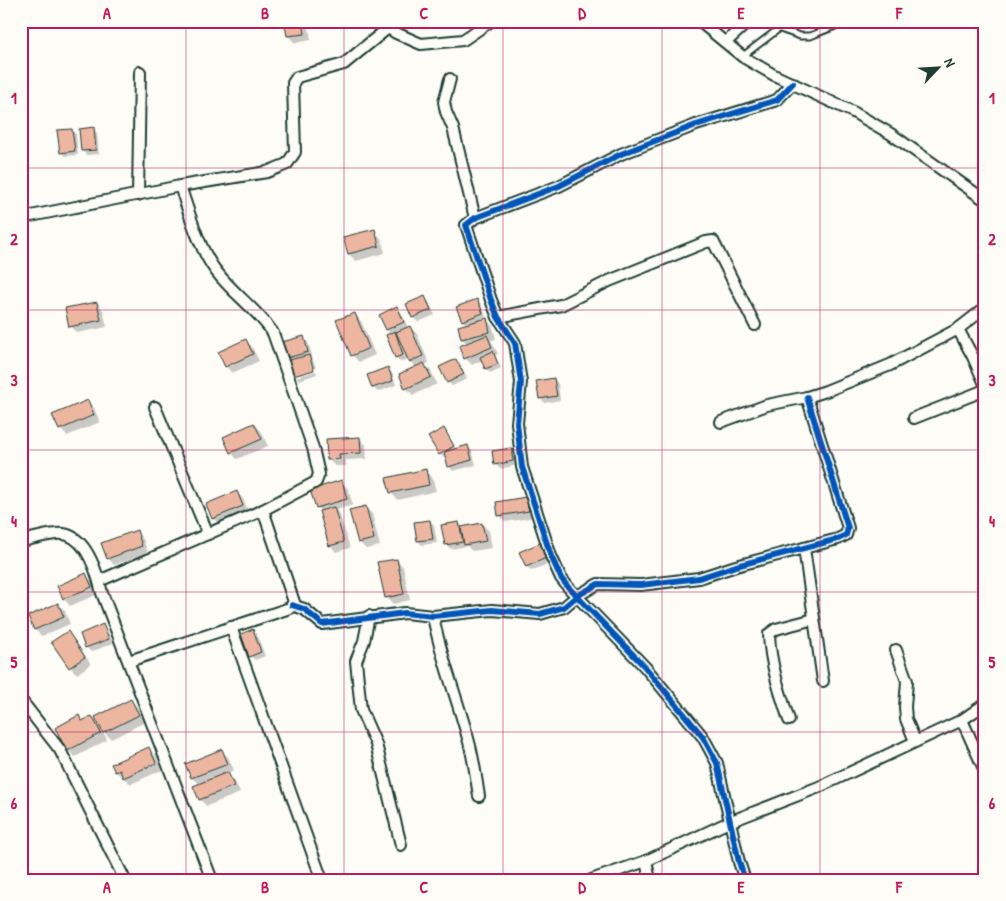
<svg xmlns="http://www.w3.org/2000/svg" width="1006" height="901" viewBox="0 0 1006 901" font-family="'Patrick Hand',sans-serif">
	<style>
		.shadow { fill: #0003 }
		.building { fill: #edb6a1; stroke: #1f3d34 }
		.lines { fill: none; stroke-linecap: round; stroke-linejoin: round }
		.service-casing { stroke: #1f3d34; stroke-width: 9 }
		.minor-casing { stroke: #1f3d34; stroke-width: 14 }
		.service { stroke: #fdfcf7; stroke-width: 5 }
		.minor { stroke: #fdfcf7; stroke-width: 10 }
		.cycleway-casing { stroke: #fdfcf7; stroke-width: 9 }
		.cycleway { stroke: #0057b8; stroke-width: 6 }
		.grid { fill: none; stroke: #c2185b; stroke-width: 1; stroke-opacity: 0.55 }
		.neatline { fill: none; stroke: #c2185b; stroke-width: 2 }
		.grid-label { font-size: 16px; text-anchor: middle; font-weight: bold; fill: #c2185b }
	</style>
	<rect width="100%" height="100%" fill="#fdfcf7"/>
	<filter id="ink" filterUnits="userSpaceOnUse"><feTurbulence type="fractalNoise" baseFrequency=".02" numOctaves="2"/><feDisplacementMap in="SourceGraphic" scale="10" xChannelSelector="R" yChannelSelector="G"/><feConvolveMatrix kernelMatrix="1 2 1 2 8 2 1 2 1" color-interpolation-filters="sRGB"/></filter>
	<g filter="url(#ink)">
		<!-- shadow -->
		<g class="shadow">
			<polygon points="286,21 308,21 311,40 295,43 288,36"/>
			<polygon points="93,129 97,133 99,154 86,155 82,150"/>
			<polygon points="71,130 76,134 78,155 65,156 61,152"/>
			<polygon points="374,231 381,238 385,253 356,261 349,254"/>
			<polygon points="425,298 429,302 435,315 418,322 413,318 408,305"/>
			<polygon points="477,300 481,304 486,317 479,320 480,322 487,320 493,327 496,339 491,340 498,354 495,355 501,368 490,373 486,369 482,360 472,365 465,358 468,344 462,339 459,327 467,325 463,321"/>
			<polygon points="97,303 103,310 107,327 77,333 70,326"/>
			<polygon points="397,308 401,312 408,328 410,327 417,334 429,363 425,365 431,371 437,384 413,395 406,388 416,368 408,359 400,362 396,357 391,334 387,330"/>
			<polygon points="354,314 361,321 375,355 359,362 352,355"/>
			<polygon points="303,338 308,342 312,356 310,357 313,360 316,368 296,374 296,376 292,361 288,357"/>
			<polygon points="246,340 252,347 259,361 232,373 226,366"/>
			<polygon points="456,360 460,365 467,379 452,386 448,382"/>
			<polygon points="388,369 392,373 396,385 378,392 373,388 369,375"/>
			<polygon points="316,371 317,374 299,380 296,377"/>
			<polygon points="554,379 558,384 560,400 545,403 540,398"/>
			<polygon points="87,401 94,408 100,422 67,436 60,429"/>
			<polygon points="254,424 261,431 268,446 237,459 231,452"/>
			<polygon points="443,430 457,450 468,447 472,451 476,465 453,471 449,466 446,457 444,458 440,454"/>
			<polygon points="359,438 366,445 367,459 346,460 346,466 335,466 328,459"/>
			<polygon points="510,449 515,453 517,465 500,469 495,464"/>
			<polygon points="426,470 432,477 436,491 398,500 391,493"/>
			<polygon points="342,482 348,489 353,505 336,510 340,515 350,548 336,552 330,545 321,511 317,507"/>
			<polygon points="237,492 243,499 249,513 220,525 213,518"/>
			<polygon points="526,498 533,505 535,517 506,522 499,515"/>
			<polygon points="365,507 372,514 380,546 366,549 359,542"/>
			<polygon points="430,521 434,525 437,543 422,545 418,541"/>
			<polygon points="459,523 463,528 482,524 489,531 492,548 472,551 467,546 451,549 446,545"/>
			<polygon points="136,532 143,539 148,553 114,565 108,558"/>
			<polygon points="539,544 544,549 550,563 531,571 527,566"/>
			<polygon points="397,560 403,567 410,600 393,604 386,597"/>
			<polygon points="86,575 92,581 98,594 70,606 64,599 58,587"/>
			<polygon points="58,604 65,611 70,624 42,636 35,630 29,617"/>
			<polygon points="103,626 107,630 113,643 91,652 87,648 81,635"/>
			<polygon points="252,631 257,635 265,656 255,660 251,656"/>
			<polygon points="68,633 74,639 91,664 77,674 70,667"/>
			<polygon points="131,700 137,707 145,722 111,739 103,731 107,740 75,757 68,750 78,717 84,722 92,717 100,726"/>
			<polygon points="149,749 156,756 162,770 131,784 116,772"/>
			<polygon points="221,751 228,757 234,770 227,773 234,780 240,793 207,806 200,800 195,787 200,785 192,778 187,765"/>
		</g>
		<!-- building -->
		<g class="building">
			<polygon points="284,21 303,21 305,34 287,36"/>
			<polygon points="94,127 96,150 81,151 79,129"/>
			<polygon points="72,129 75,151 60,153 57,130"/>
			<polygon points="375,229 379,246 348,254 343,237"/>
			<polygon points="425,296 431,310 412,318 406,304"/>
			<polygon points="477,299 483,313 462,321 456,307"/>
			<polygon points="97,302 101,320 69,327 65,308"/>
			<polygon points="397,306 404,322 386,330 379,315"/>
			<polygon points="355,313 369,348 351,356 336,320"/>
			<polygon points="487,318 490,332 461,339 458,326"/>
			<polygon points="410,326 423,356 409,362 396,332"/>
			<polygon points="395,331 403,355 395,358 386,335"/>
			<polygon points="487,335 492,347 464,359 459,346"/>
			<polygon points="304,336 308,352 287,358 282,342"/>
			<polygon points="246,339 253,354 225,367 218,352"/>
			<polygon points="493,351 498,364 485,369 480,357"/>
			<polygon points="309,355 314,370 293,376 289,360"/>
			<polygon points="456,359 464,374 447,383 439,367"/>
			<polygon points="424,363 431,377 405,389 399,374"/>
			<polygon points="388,367 393,381 372,388 367,375"/>
			<polygon points="554,378 557,396 539,399 536,381"/>
			<polygon points="88,400 94,415 59,430 52,415"/>
			<polygon points="254,423 262,439 230,453 223,437"/>
			<polygon points="444,428 454,446 439,455 428,437"/>
			<polygon points="360,437 361,453 339,454 340,459 327,460 326,439"/>
			<polygon points="468,445 472,460 448,467 444,452"/>
			<polygon points="511,448 513,461 494,465 492,451"/>
			<polygon points="426,469 429,485 390,493 386,478"/>
			<polygon points="342,480 347,499 316,508 310,490"/>
			<polygon points="237,491 243,506 212,519 206,504"/>
			<polygon points="526,497 529,511 498,516 496,502"/>
			<polygon points="366,506 374,539 358,543 349,510"/>
			<polygon points="334,507 344,542 329,546 319,511"/>
			<polygon points="430,520 433,539 417,541 414,522"/>
			<polygon points="459,522 463,542 445,545 441,525"/>
			<polygon points="482,523 486,541 464,545 461,527"/>
			<polygon points="137,530 142,546 107,559 101,543"/>
			<polygon points="540,543 546,558 526,567 519,552"/>
			<polygon points="397,559 404,594 385,598 377,562"/>
			<polygon points="86,573 92,587 63,599 57,586"/>
			<polygon points="58,603 64,617 34,630 28,616"/>
			<polygon points="103,624 109,639 85,648 80,634"/>
			<polygon points="253,629 261,652 249,657 241,634"/>
			<polygon points="68,631 85,657 69,668 51,642"/>
			<polygon points="131,699 139,715 103,733 95,717"/>
			<polygon points="79,715 82,721 92,716 101,733 67,751 55,728"/>
			<polygon points="149,747 156,763 123,778 120,770 115,772 111,764"/>
			<polygon points="222,749 228,764 191,778 185,764"/>
			<polygon points="228,772 234,786 199,800 193,786"/>
		</g>
		<g class="lines">
			<!-- service casing -->
			<g class="service-casing">
				<g id="service">
					<polyline points="780,29 800,36 810,36 848,21"/>
					<polyline points="743,56 789,21"/>
				</g>
			</g>
			<!-- minor casing -->
			<g class="minor-casing">
				<g id="minor">
					<polyline points="377,21 396,33 421,44 463,40 491,21"/>
					<polyline points="699,21 743,57 774,75 853,112 891,134 985,200"/>
					<polyline points="726,42 749,21"/>
					<polyline points="450,79 444,102 446,112 453,128 475,218"/>
					<polyline points="138,195 140,72"/>
					<polyline points="21,218 180,186 267,172 287,164 295,152 293,83 297,77 344,64 388,28"/>
					<polyline points="498,317 561,305 609,281 706,242 713,241 755,325"/>
					<polyline points="958,329 973,357 985,384"/>
					<polyline points="155,407 208,534"/>
					<polyline points="914,418 985,390"/>
					<polyline points="721,422 767,405 807,397 826,391 890,365 958,329 985,308"/>
					<path d="M21 541C33 539 44 535 56 534 85 530 97 572 102 593L212 880"/>
					<polyline points="804,548 823,681"/>
					<path d="M99 581 263 510 316 482 319 474 313 448 273 333C258 310 233 294 216 271 199 249 189 212 180 186"/>
					<polyline points="292,605 304,609 322,624 405,613 433,616 492,610 540,614 564,607 577,596 598,584 641,585 699,578 736,566 838,539 846,535 848,528 807,397"/>
					<polyline points="369,616 364,641 356,661 361,710 376,744 401,845"/>
					<path d="M433 616C441 659 458 700 469 742 474 760 476 778 479 796"/>
					<polyline points="231,627 322,880"/>
					<polyline points="896,650 907,681 905,707 906,719 915,741"/>
					<polyline points="129,661 290,608 294,602 263,510"/>
					<polyline points="21,700 60,750 125,880"/>
					<path d="M789 720C780 693 770 663 769 634L776 629 814 619"/>
					<polyline points="962,720 985,771"/>
					<polyline points="646,861 650,880"/>
					<polyline points="591,880 646,861 729,822 819,787 962,720 985,704"/>
					<polyline points="745,880 739,862 717,763 703,737 645,667 568,587 561,578 551,556 522,467 517,423 521,382 515,343 498,317 491,300 466,225 475,218 559,186 621,154 696,125 777,100 793,83"/>
				</g>
			</g>
			<!-- service -->
			<use href="#service" class="service"/>
			<!-- minor -->
			<use href="#minor" class="minor"/>
			<!-- cycleway casing -->
			<g class="cycleway-casing">
				<g id="cycleway">
					<polyline points="292,605 304,609 322,624 405,613 433,616 492,610 540,614 564,607 577,596 598,584 641,585 699,578 736,566 838,539 846,535 848,528 807,397"/>
					<polyline points="745,880 739,862 717,763 703,737 645,667 568,587 561,578 551,556 522,467 517,423 521,382 515,343 498,317 491,300 466,225 475,218 559,186 621,154 696,125 777,100 793,83"/>
				</g>
			</g>
			<!-- cycleway -->
			<use href="#cycleway" class="cycleway"/>
		</g>
	</g>
	<!-- grid -->
	<path class="grid" d="M186 21V880M344 21V880M503 21V880M662 21V880M820 21V880M21 168H985M21 310H985M21 450H985M21 592H985M21 732H985"/>
	<!-- margin -->
	<rect width="1006" height="901" fill="none" stroke="#fdfcf7" stroke-width="55"/>
	<!-- north arrow -->
	<g transform="translate(938 68) rotate(65)" stroke="#fdfcf7" stroke-width="4" paint-order="stroke">
	<path d="M0-4L9 19L0 12L-9 19Z" fill="#1f3d34"/>
	<text y="-8" font-size="14" font-weight="bold" text-anchor="middle" fill="#1f3d34">N</text>
	</g>
	<rect x="28" y="28" width="950" height="846" class="neatline"/>
	<g class="grid-label">
		<text x="107" y="19">A</text>
		<text x="265" y="19">B</text>
		<text x="424" y="19">C</text>
		<text x="582" y="19">D</text>
		<text x="741" y="19">E</text>
		<text x="899" y="19">F</text>
		<text x="14" y="104">1</text>
		<text x="992" y="104">1</text>
		<text x="14" y="245">2</text>
		<text x="992" y="245">2</text>
		<text x="14" y="386">3</text>
		<text x="992" y="386">3</text>
		<text x="14" y="527">4</text>
		<text x="992" y="527">4</text>
		<text x="14" y="668">5</text>
		<text x="992" y="668">5</text>
		<text x="14" y="809">6</text>
		<text x="992" y="809">6</text>
		<text x="107" y="893">A</text>
		<text x="265" y="893">B</text>
		<text x="424" y="893">C</text>
		<text x="582" y="893">D</text>
		<text x="741" y="893">E</text>
		<text x="899" y="893">F</text>
	</g>
</svg>
